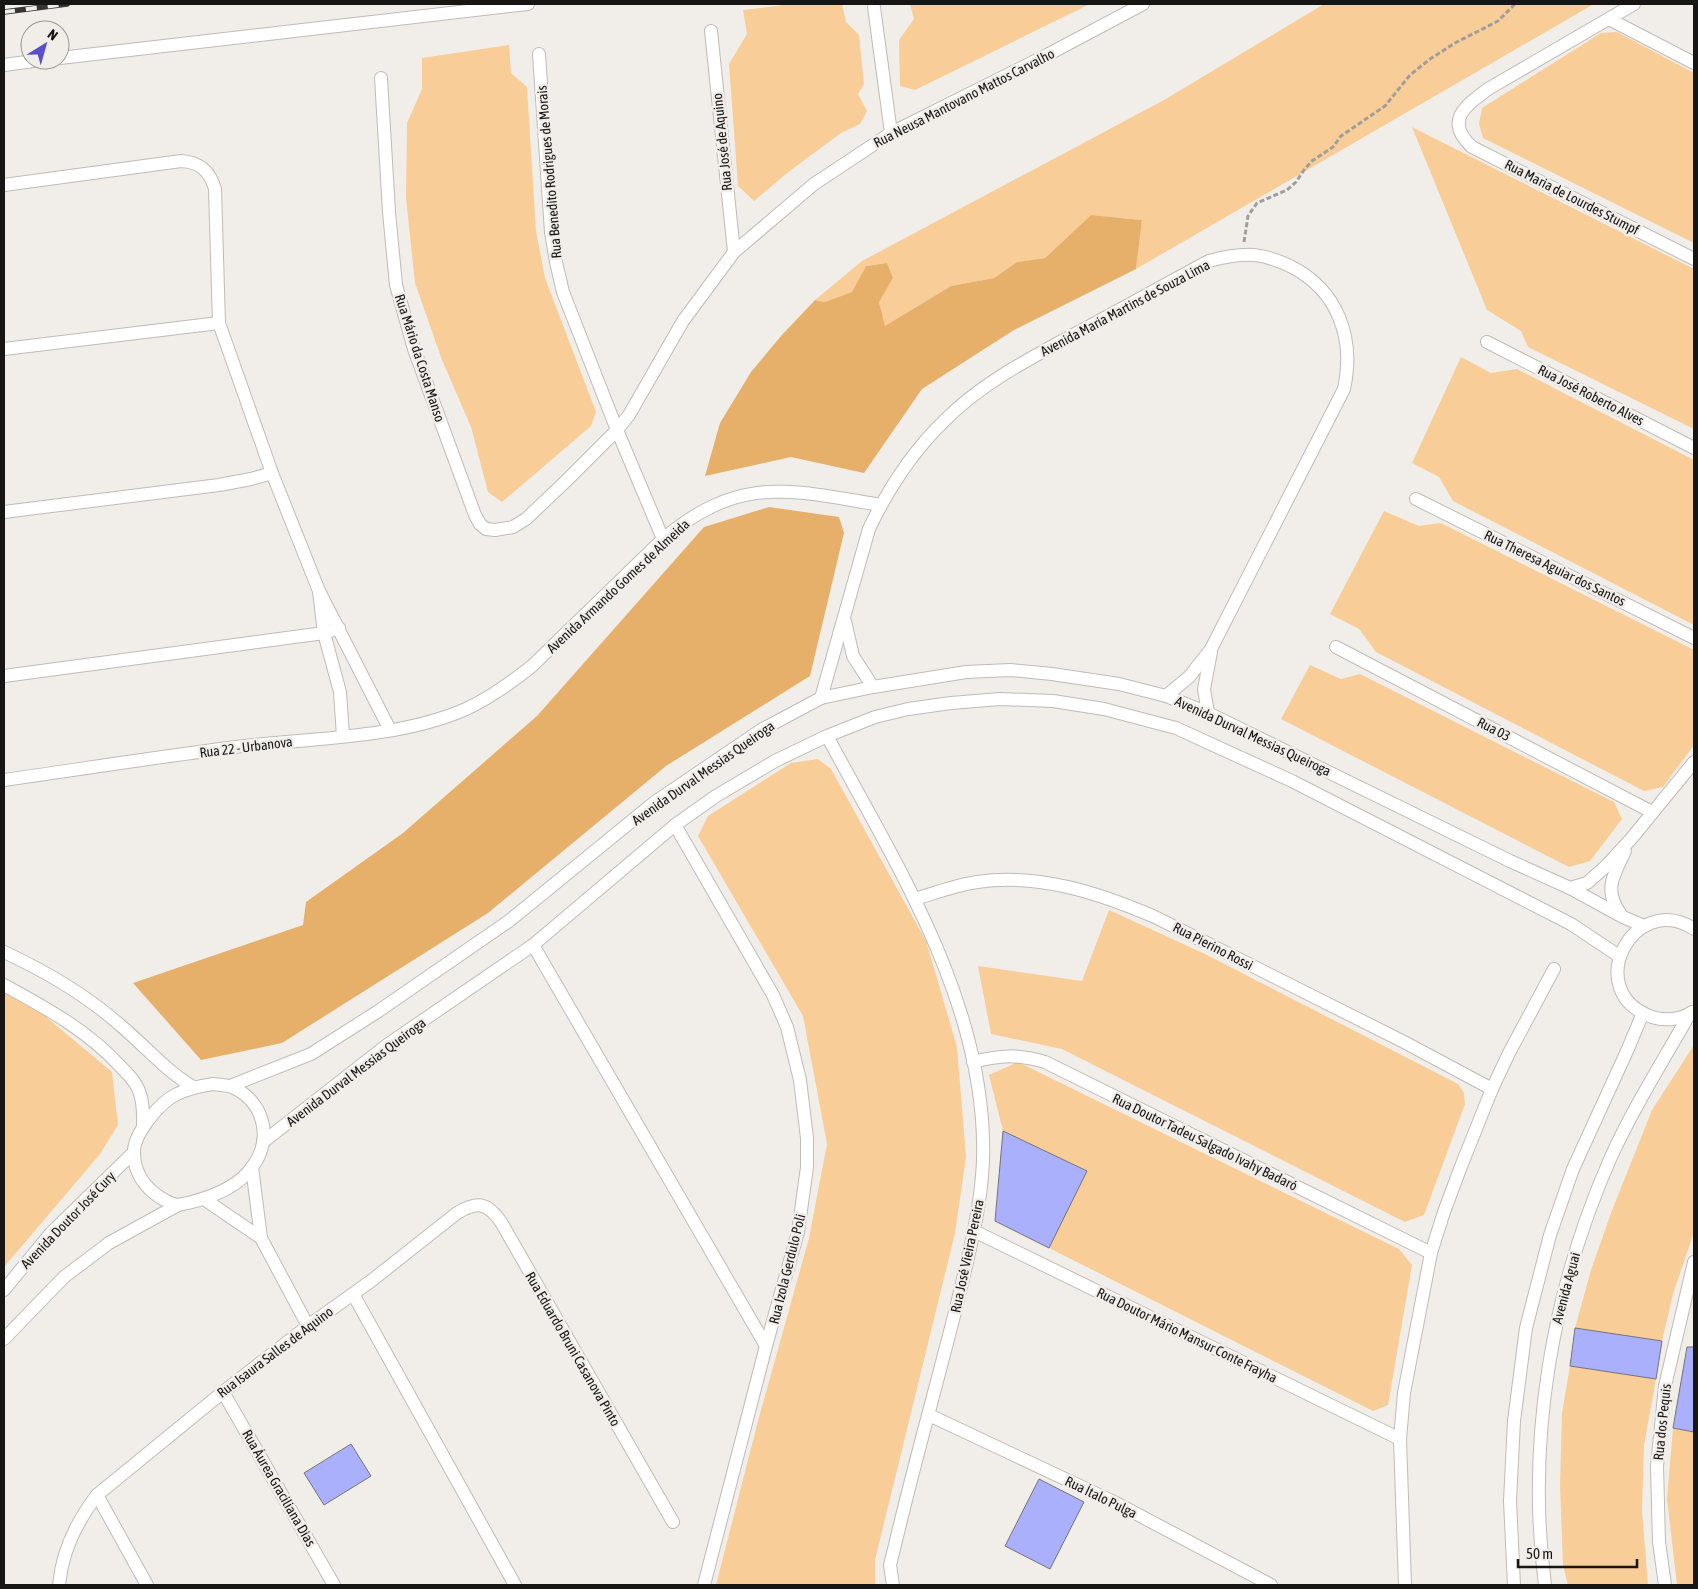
<svg xmlns="http://www.w3.org/2000/svg" width="1698" height="1589" viewBox="0 0 1698 1589" font-family="'Asap Condensed',sans-serif">
	<style>
		.green { fill: #f8cd98 }
		.forest { fill: #e7b06a }
		.building { fill: #abb0fc; stroke: #737377 }
		.lines { fill: none; stroke-linecap: round; stroke-linejoin: round }
		.street-casing { stroke: #bfbbb8; stroke-width: 14 }
		.path { stroke: #a09e9b; stroke-width: 3; stroke-dasharray: 5 2.5; stroke-linecap: butt }
		.street { stroke: #fff; stroke-width: 12 }
		.rail-casing { stroke: #363533; stroke-width: 5.5 }
		.rail { stroke: #f1eeea; stroke-width: 4; stroke-dasharray: 11; stroke-linecap: butt }
		.labels { text-anchor: middle; stroke-width: 5; stroke-linejoin: round; paint-order: stroke }
		.street-label { font-size: 14px; fill: #171614; stroke: #f1eeea }
	</style>
	<rect width="100%" height="100%" fill="#f1eeea"/>
	<!-- green -->
	<g class="green">
		<polygon points="791,4 842,4 846,22 859,35 864,84 858,94 867,111 860,124 841,133 787,173 754,201 738,186 729,64 747,34 743,10"/>
		<polygon points="910,4 1090,4 915,90 900,86 899,40 914,19"/>
		<polygon points="1324,4 1594,4 1136,269 1142,220 1091,215 1045,258 1017,262 994,278 951,286 884,327 879,301 893,278 887,263 866,266 853,292 825,302 815,300 862,261 1164,100"/>
		<polygon points="1617,32 1694,73 1694,243 1483,138 1479,124 1482,108 1601,33"/>
		<polygon points="509,45 511,73 527,87 536,231 545,278 596,412 591,426 502,502 488,492 471,427 442,360 415,283 406,198 407,123 422,89 422,58"/>
		<polygon points="1412,127 1694,269 1694,429 1528,347 1521,331 1487,310"/>
		<polygon points="1461,357 1491,373 1517,369 1694,460 1694,625 1453,501 1439,477 1412,463"/>
		<polygon points="1384,511 1419,526 1441,523 1694,650 1694,745 1663,787 1644,791 1376,652 1359,629 1330,614"/>
		<polygon points="1310,665 1341,679 1360,674 1614,802 1622,819 1590,861 1569,867 1281,719"/>
		<polygon points="818,759 831,769 926,941 957,1047 966,1157 955,1233 875,1560 875,1585 716,1585 758,1421 809,1238 827,1144 803,1016 698,836 708,816 791,763"/>
		<polygon points="1109,910 1205,954 1458,1084 1464,1093 1465,1104 1424,1215 1405,1222 1062,1049 991,1034 978,966 1082,981"/>
		<polygon points="4,989 33,1006 112,1072 118,1125 100,1154 4,1267"/>
		<polygon points="1694,1045 1694,1232 1673,1294 1662,1341 1575,1328 1591,1270 1611,1213 1652,1110"/>
		<polygon points="1018,1062 1399,1249 1412,1265 1388,1405 1373,1411 1049,1248 1087,1171 1003,1131 989,1075"/>
		<polygon points="1570,1366 1656,1379 1644,1445 1642,1511 1648,1585 1568,1585 1563,1565 1560,1486 1562,1413"/>
		<polygon points="1673,1428 1694,1432 1694,1585 1677,1585 1667,1499"/>
	</g>
	<!-- forest -->
	<g class="forest">
		<polygon points="1091,215 1142,220 1136,269 1014,330 922,389 864,473 791,457 705,476 720,423 751,372 781,336 815,300 825,302 852,292 866,266 887,263 893,278 879,302 885,326 951,286 994,278 1017,262 1045,258"/>
		<polygon points="769,507 839,517 844,533 810,676 666,766 488,913 282,1043 201,1060 133,983 303,925 306,902 403,833 537,716 704,527"/>
	</g>
	<!-- building -->
	<g class="building">
		<polygon points="1003,1131 1087,1171 1049,1248 995,1221"/>
		<polygon points="1575,1328 1662,1341 1656,1379 1570,1366"/>
		<polygon points="1687,1347 1694,1347 1694,1432 1673,1428"/>
		<polygon points="351,1444 371,1476 324,1505 304,1473"/>
		<polygon points="1039,1479 1084,1502 1050,1569 1005,1546"/>
	</g>
	<g class="lines">
		<!-- street casing -->
		<g class="street-casing">
			<g id="street">
				<path d="M1634 4 1488 89C1465 106 1444 121 1472 147L1694 259"/>
				<polyline points="874,7 891,133"/>
				<polyline points="1609,19 1694,63"/>
				<polyline points="711,31 734,252"/>
				<polyline points="539,54 551,232 556,262 563,292 617,430 663,539"/>
				<polyline points="60,58 528,4"/>
				<polyline points="4,65 41,60"/>
				<polyline points="381,78 389,212 396,285 414,349 475,515 480,524 486,529 495,530 513,527 526,519 566,481 617,430 629,415 683,321 734,252 814,184 891,133 1047,55 1143,4"/>
				<path d="M4 185 181 161C200 162 210 171 215 189L219 323 272 473 319 591"/>
				<polyline points="1487,342 1694,448"/>
				<polyline points="4,349 219,323"/>
				<polyline points="1416,499 1694,638"/>
				<polyline points="4,512 219,485 251,479 272,473"/>
				<polyline points="845,621 853,656 873,687"/>
				<polyline points="1336,647 1652,812"/>
				<polyline points="4,676 324,633 339,628"/>
				<path d="M821 698 869 529C888 489 914 450 945 420 982 383 1029 359 1075 334 1120 310 1164 285 1209 261 1224 257 1238 254 1254 255 1267 256 1279 261 1290 266 1338 290 1355 338 1344 389L1211 649 1189 677 1166 696"/>
				<polyline points="1208,713 1204,689 1211,652"/>
				<polyline points="343,736 340,692 324,633 319,591 390,730"/>
				<path d="M827 736C897 866 988 1007 983 1161 981 1210 968 1257 957 1304 937 1384 914 1464 895 1545L890 1565 893 1585"/>
				<path d="M4 780C81 769 158 757 236 747 309 738 398 739 466 709 490 698 512 682 532 666L663 539C741 474 789 490 881 505"/>
				<polyline points="675,825 773,995 787,1027 800,1080 807,1138 807,1167 798,1232 766,1346 704,1585"/>
				<polyline points="1570,888 1587,883 1605,867 1631,839 1694,762"/>
				<path d="M915 899C935 893 956 885 977 882 1039 873 1099 893 1155 917L1404 1042 1492 1089"/>
				<path d="M1621 915C1603 889 1613 877 1625 851"/>
				<polyline points="533,945 766,1346"/>
				<path d="M4 952C45 971 86 995 120 1025 144 1045 166 1071 193 1087"/>
				<path d="M4 985C46 1008 87 1030 120 1066 128 1074 137 1083 140 1094 144 1105 143 1116 143 1128"/>
				<path d="M1692 1012C1681 1020 1664 1021 1652 1017 1580 991 1634 890 1694 929"/>
				<path d="M973 1062C1001 1055 1017 1054 1045 1062L1431 1253"/>
				<path d="M213 1084C219 1085 226 1085 232 1087 264 1101 273 1138 253 1166 239 1187 212 1197 188 1203 185 1203 180 1205 177 1205 170 1204 159 1197 154 1193 142 1183 134 1169 134 1153 133 1134 160 1102 177 1094 189 1088 200 1086 213 1084Z"/>
				<polyline points="230,1086 311,1054 377,1012 509,921 655,802 761,730 821,698 873,687 966,672 1010,670 1052,674 1119,684 1166,696 1208,713 1510,861 1570,888 1623,917 1644,926"/>
				<polyline points="263,1142 387,1045 533,945 675,825 716,796 775,761 827,736 875,717 908,709 951,703 1000,699 1053,701 1104,709 1176,728 1292,781 1571,924 1619,956"/>
				<polyline points="204,1199 261,1238 252,1167"/>
				<polyline points="974,1231 1400,1439"/>
				<polyline points="261,1238 308,1326"/>
				<polyline points="4,1290 51,1233 134,1152"/>
				<polyline points="353,1294 515,1585"/>
				<polyline points="4,1339 64,1277 109,1243 178,1205"/>
				<polyline points="223,1392 334,1585"/>
				<polyline points="929,1415 1116,1503 1271,1585"/>
				<polyline points="97,1495 147,1585"/>
				<path d="M59 1585C62 1552 77 1521 97 1495L223 1392 308 1326 371 1281 457 1213C477 1201 487 1202 501 1222L673 1522"/>
				<polyline points="1405,1585 1400,1439 1404,1393 1431,1253 1444,1212 1460,1169 1492,1089 1509,1053 1554,969"/>
				<polyline points="1514,1585 1510,1501 1514,1421 1526,1328 1550,1235 1573,1169 1627,1051 1643,1013"/>
				<path d="M1545 1585C1526 1440 1552 1290 1611 1157 1633 1108 1663 1061 1689 1015"/>
				<polyline points="1665,1585 1659,1542 1657,1466 1665,1386 1694,1262"/>
			</g>
		</g>
		<!-- path -->
		<polyline class="path" points="1244,242 1248,216 1257,203 1287,190 1296,182 1304,170 1312,161 1333,147 1341,136 1385,106 1410,75 1430,59 1455,43 1498,21 1515,4"/>
		<!-- street -->
		<use href="#street" class="street"/>
		<!-- rail casing -->
		<g class="rail-casing">
			<polyline id="rail" points="4,12 67,4"/>
		</g>
		<!-- rail -->
		<use href="#rail" class="rail"/>
	</g>
	<g class="labels">
		<!-- street labels -->
		<g class="street-label">
			<text transform="translate(964 98) rotate(-27)" y="5">Rua Neusa Mantovano Mattos Carvalho</text>
			<text transform="translate(722 142) rotate(-96)" y="5">Rua José de Aquino</text>
			<text transform="translate(549 172) rotate(-95)" y="5">Rua Benedito Rodrigues de Morais</text>
			<text transform="translate(1572 197) rotate(27)" y="5">Rua Maria de Lourdes Stumpf</text>
			<text transform="translate(1125 308) rotate(-28)" y="5">Avenida Maria Martins de Souza Lima</text>
			<text transform="translate(420 358) rotate(72)" y="5">Rua Mário da Costa Manso</text>
			<text transform="translate(1591 395) rotate(27)" y="5">Rua José Roberto Alves</text>
			<text transform="translate(1555 568) rotate(26)" y="5">Rua Theresa Aguiar dos Santos</text>
			<text transform="translate(618 586) rotate(-43)" y="5">Avenida Armando Gomes de Almeida</text>
			<text transform="translate(1494 729) rotate(27)" y="5">Rua 03</text>
			<text transform="translate(1253 736) rotate(25)" y="5">Avenida Durval Messias Queiroga</text>
			<text transform="translate(246 747) rotate(-7)" y="5">Rua 22 - Urbanova</text>
			<text transform="translate(703 773) rotate(-35)" y="5">Avenida Durval Messias Queiroga</text>
			<text transform="translate(1213 946) rotate(27)" y="5">Rua Pierino Rossi</text>
			<text transform="translate(356 1072) rotate(-37)" y="5">Avenida Durval Messias Queiroga</text>
			<text transform="translate(1205 1142) rotate(26)" y="5">Rua Doutor Tadeu Salgado Ivahy Badaró</text>
			<text transform="translate(68 1220) rotate(-46)" y="5">Avenida Doutor José Cury</text>
			<text transform="translate(967 1256) rotate(-78)" y="5">Rua José Vieira Pereira</text>
			<text transform="translate(787 1269) rotate(-76)" y="5">Rua Izola Gerdulo Poli</text>
			<text transform="translate(1566 1288) rotate(-75)" y="5">Avenida Aguai</text>
			<text transform="translate(1187 1335) rotate(26)" y="5">Rua Doutor Mário Mansur Conte Frayha</text>
			<text transform="translate(573 1349) rotate(60)" y="5">Rua Eduardo Bruni Casanova Pinto</text>
			<text transform="translate(275 1352) rotate(-37)" y="5">Rua Isaura Salles de Aquino</text>
			<text transform="translate(1662 1422) rotate(-84)" y="5">Rua dos Pequis</text>
			<text transform="translate(279 1488) rotate(60)" y="5">Rua Áurea Graciliana Dias</text>
			<text transform="translate(1101 1497) rotate(26)" y="5">Rua Ítalo Pulga</text>
		</g>
	</g>
	<!-- border -->
	<rect width="1698" height="1589" fill="none" stroke="#171614" stroke-width="10"/>
	<!-- north arrow -->
	<g transform="translate(45 45) rotate(37)"><circle r="24" fill="#f1eeea" stroke="#9a9894"/>
	<path d="M0-4L9 19L0 12L-9 19Z" fill="#5850c8"/>
	<text y="-8" font-size="14" font-weight="bold" text-anchor="middle" fill="#171614">N</text>
	</g>
	<!-- scale -->
	<path d="M1518 1559v8h119v-8" fill="none" stroke="#171614" stroke-width="2.5"/>
	<text x="1526" y="1559" font-size="15" fill="#171614" stroke="#f1eeea" stroke-width="4" paint-order="stroke">50 m</text>
</svg>
